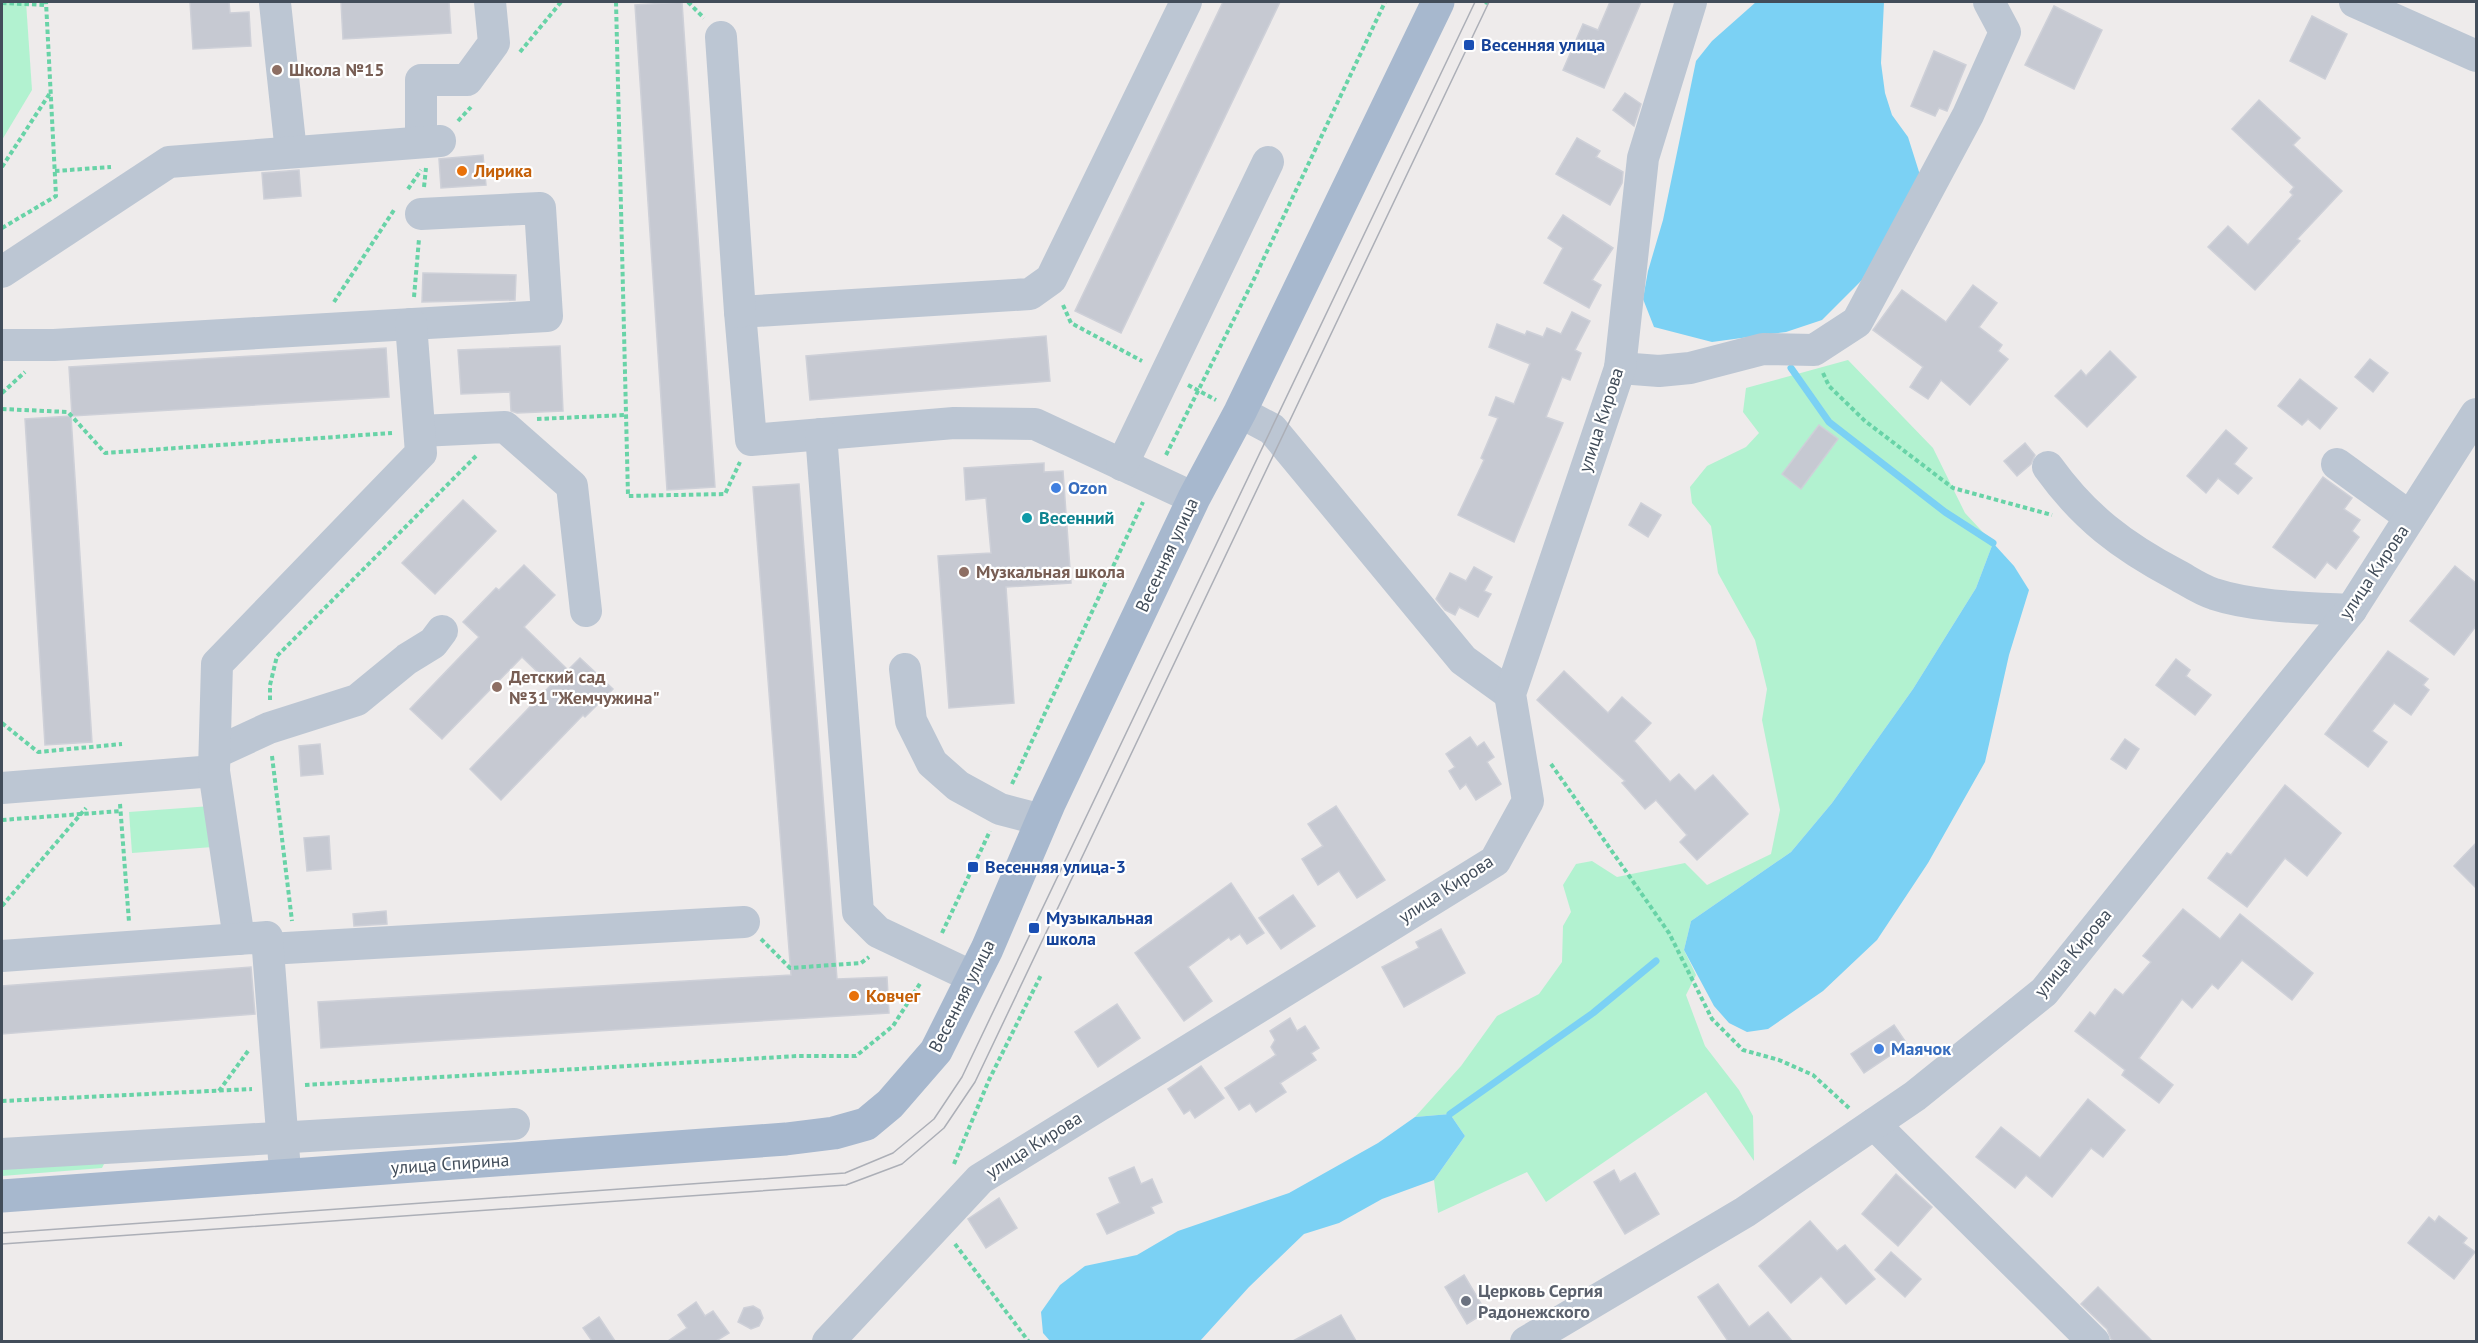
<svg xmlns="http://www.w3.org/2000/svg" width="2478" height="1343" viewBox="0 0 2478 1343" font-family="'PT Sans',sans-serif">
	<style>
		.green { fill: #b2f2d0 }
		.water { fill: #7bd1f4 }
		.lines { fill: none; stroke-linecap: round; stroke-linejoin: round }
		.stream { stroke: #7bd1f4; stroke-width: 7 }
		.building { fill: #c6c9d2; stroke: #ced0d8; stroke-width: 1.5 }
		.path { stroke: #68d3a7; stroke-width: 4; stroke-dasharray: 4.5 3; stroke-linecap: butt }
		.minor { stroke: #bcc6d3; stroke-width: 32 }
		.major { stroke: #a7b8ce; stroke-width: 33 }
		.tram { stroke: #acafb7; stroke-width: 1.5 }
		.transit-dot { fill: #1a4fb4; stroke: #fff; stroke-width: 2 }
		.education-dot { fill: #8d6e63; stroke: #fff; stroke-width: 2 }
		.food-dot { fill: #e8710a; stroke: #fff; stroke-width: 2 }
		.shop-dot { fill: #3f7fe0; stroke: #fff; stroke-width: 2 }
		.culture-dot { fill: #0f9aa8; stroke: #fff; stroke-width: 2 }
		.worship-dot { fill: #6b7280; stroke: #fff; stroke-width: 2 }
		.labels { text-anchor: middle; stroke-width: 4.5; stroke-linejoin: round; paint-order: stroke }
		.transit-label { font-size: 18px; font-weight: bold; fill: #164399; stroke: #fff; text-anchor: start }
		.education-label { font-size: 18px; font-weight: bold; fill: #785e54; stroke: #fff; text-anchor: start }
		.food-label { font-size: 18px; font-weight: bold; fill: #c56008; stroke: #fff; text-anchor: start }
		.street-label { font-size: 18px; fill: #424d5a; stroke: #fff }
		.shop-label { font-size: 18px; font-weight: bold; fill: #366cbe; stroke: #fff; text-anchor: start }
		.culture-label { font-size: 18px; font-weight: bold; fill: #0d838f; stroke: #fff; text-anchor: start }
		.worship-label { font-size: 18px; font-weight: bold; fill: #5b616d; stroke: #fff; text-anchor: start }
	</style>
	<rect width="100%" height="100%" fill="#eeebeb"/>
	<!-- green -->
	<g class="green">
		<polygon points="2,2 26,2 32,90 2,140"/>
		<polygon points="1848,360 1933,448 1965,513 1993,543 1976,588 1913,689 1832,803 1791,852 1691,921 1684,950 1696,975 1686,995 1705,1046 1739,1090 1753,1116 1754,1161 1706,1092 1546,1202 1527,1172 1438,1213 1434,1180 1465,1136 1450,1114 1415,1117 1461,1066 1497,1016 1539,994 1562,962 1563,926 1571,912 1563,885 1576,864 1592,861 1617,877 1685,863 1707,885 1771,854 1780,810 1762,720 1767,689 1755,640 1718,573 1711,526 1692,503 1690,487 1707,466 1746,447 1759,433 1743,412 1746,388"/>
		<polygon points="211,806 213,847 132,853 129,812"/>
		<polygon points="2,1160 105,1162 102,1168 2,1176"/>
	</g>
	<!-- water -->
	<g class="water">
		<polygon points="1756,2 1884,2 1881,63 1885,93 1892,115 1908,137 1920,175 1862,280 1822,320 1786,332 1712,342 1654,327 1643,299 1648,271 1663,220 1696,61 1712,41"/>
		<polygon points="1993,543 2014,566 2029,590 2009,655 1985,762 1928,863 1877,940 1823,991 1768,1029 1747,1032 1729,1023 1714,1006 1684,950 1691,921 1791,852 1832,803 1913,689 1976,588"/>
		<polygon points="1450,1114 1465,1136 1434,1180 1382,1199 1339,1223 1304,1234 1249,1287 1200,1341 1050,1341 1043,1333 1041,1312 1060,1285 1085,1266 1137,1255 1178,1231 1289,1193 1378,1143 1415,1117"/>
	</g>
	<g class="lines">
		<!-- stream -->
		<g class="stream">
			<polyline points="1791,368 1829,422 1945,512 1993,543"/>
			<polyline points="1450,1114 1593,1013 1656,961"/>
		</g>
	</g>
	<!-- building -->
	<g class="building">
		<polygon points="190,2 229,2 230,13 249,12 251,46 193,49"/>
		<polygon points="341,2 449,2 451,33 343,39"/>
		<polygon points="682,2 715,487 667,490 635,5"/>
		<polygon points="1223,2 1280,2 1121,333 1075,311"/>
		<polygon points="1610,2 1641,2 1604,88 1563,70 1583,24 1598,30"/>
		<polygon points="2054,6 2102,30 2074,89 2025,65"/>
		<polygon points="2312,16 2347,34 2325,79 2290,61"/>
		<polygon points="1934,51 1966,65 1947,111 1939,108 1935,116 1911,106"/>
		<polygon points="1625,93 1641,104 1634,126 1613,110"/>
		<polygon points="2259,100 2300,138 2293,145 2342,191 2297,239 2300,241 2255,290 2208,247 2228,226 2248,245 2293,195 2290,192 2294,187 2232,129"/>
		<polygon points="1577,138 1600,151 1596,157 1623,172 1622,183 1610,205 1556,174"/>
		<polygon points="483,155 486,185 441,188 439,159"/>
		<polygon points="299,170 301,196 264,199 262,173"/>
		<polygon points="1563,215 1613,248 1592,280 1601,285 1589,308 1544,283 1563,248 1548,238"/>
		<polygon points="423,273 516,275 515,300 422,302"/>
		<polygon points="1973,285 1997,303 1979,327 2002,345 1998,351 2008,359 1970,405 1941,380 1928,399 1910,387 1923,367 1873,330 1902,290 1946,322"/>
		<polygon points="1572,312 1590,321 1575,350 1581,353 1570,380 1562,377 1546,417 1563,423 1514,542 1458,515 1484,460 1481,458 1498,418 1489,415 1496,397 1514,404 1530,364 1489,347 1497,324 1525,335 1527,331 1543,337 1547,328 1561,334"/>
		<polygon points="1046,336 1050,381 810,400 806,356"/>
		<polygon points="560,346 563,411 517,413 511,411 510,392 461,394 458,350"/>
		<polygon points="386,348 389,397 72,416 69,367"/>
		<polygon points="2110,351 2136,377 2087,427 2055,396 2081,370 2086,376"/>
		<polygon points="2370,359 2388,373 2373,392 2355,377"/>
		<polygon points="2300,379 2337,408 2320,429 2308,419 2302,425 2278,406"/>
		<polygon points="71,416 92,742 45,745 25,419"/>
		<polygon points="1819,425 1838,439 1801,489 1782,474"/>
		<polygon points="2226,430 2247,448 2234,464 2252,478 2238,494 2218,478 2206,493 2187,476"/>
		<polygon points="2025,443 2035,455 2031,464 2017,476 2004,461"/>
		<polygon points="1044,463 1044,472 1063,471 1071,583 1006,587 1014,703 949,708 938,556 991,553 986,498 966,500 964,468"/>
		<polygon points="2323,477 2352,498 2344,509 2360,520 2352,531 2359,537 2336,569 2327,562 2315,578 2273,547"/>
		<polygon points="799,484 837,979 887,977 889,1013 321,1048 318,1002 791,975 753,487"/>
		<polygon points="463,500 496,531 435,594 402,563"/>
		<polygon points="1641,503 1661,515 1648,537 1629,525"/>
		<polygon points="524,565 555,595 524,627 568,670 580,658 613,689 585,717 583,715 501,800 470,769 551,685 522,657 442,739 410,709 479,637 463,622 496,588 499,590"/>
		<polygon points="2455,566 2476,583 2476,626 2454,655 2410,621"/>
		<polygon points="1474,567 1492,577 1484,591 1491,594 1478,617 1459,607 1455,615 1445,610 1436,599 1450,573 1466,581"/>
		<polygon points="2388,651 2428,679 2423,685 2429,690 2411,715 2394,703 2372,731 2387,742 2368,767 2325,734"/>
		<polygon points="2176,659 2190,670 2186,676 2211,695 2195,715 2156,685"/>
		<polygon points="1564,671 1608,713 1622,697 1651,723 1634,741 1670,782 1679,774 1695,791 1713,775 1748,814 1697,860 1680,842 1687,835 1656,800 1645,809 1622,783 1625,781 1537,700"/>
		<polygon points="1470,737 1477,747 1484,742 1494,757 1487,762 1501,784 1476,800 1466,784 1460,789 1449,771 1455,767 1446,754"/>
		<polygon points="2125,739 2139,749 2126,769 2111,759"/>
		<polygon points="320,744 323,774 301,776 299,746"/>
		<polygon points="2285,785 2341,833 2307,876 2285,858 2247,907 2208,878 2227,853 2231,855"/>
		<polygon points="1336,806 1385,880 1357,898 1339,871 1318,885 1302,859 1323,846 1308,824"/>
		<polygon points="329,836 331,869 307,871 304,838"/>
		<polygon points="2476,843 2476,888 2454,866"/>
		<polygon points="1231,883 1264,933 1247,944 1240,934 1231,940 1229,937 1188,967 1212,1001 1184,1021 1135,953"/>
		<polygon points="1293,895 1315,926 1281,949 1259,918"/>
		<polygon points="2183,909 2220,939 2240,914 2313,973 2292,1000 2242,960 2218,989 2212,984 2192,1008 2182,999 2139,1058 2173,1085 2159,1103 2122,1075 2125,1070 2075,1031 2090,1012 2095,1016 2115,989 2123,995 2151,962 2143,956"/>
		<polygon points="386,911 387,924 354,926 353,914"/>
		<polygon points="1441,929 1465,973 1404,1007 1382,967 1419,948 1416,942"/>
		<polygon points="251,967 255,1014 2,1034 2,986"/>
		<polygon points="1117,1004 1140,1038 1098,1067 1075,1032"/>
		<polygon points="1290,1018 1297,1031 1305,1026 1319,1048 1311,1053 1316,1060 1280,1083 1286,1092 1256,1112 1250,1103 1239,1110 1225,1088 1276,1055 1271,1047 1275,1040 1270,1031"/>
		<polygon points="1894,1025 1907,1044 1864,1073 1851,1054"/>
		<polygon points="1201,1066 1224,1098 1195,1118 1190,1110 1184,1114 1168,1089"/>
		<polygon points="2088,1099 2125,1130 2103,1157 2091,1148 2052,1197 2026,1175 2015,1188 1976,1157 2001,1127 2040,1158"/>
		<polygon points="1134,1167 1141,1184 1152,1179 1162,1202 1151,1207 1154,1213 1107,1234 1097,1214 1120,1203 1109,1178"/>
		<polygon points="1614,1170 1620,1182 1635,1173 1659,1214 1625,1234 1594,1182"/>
		<polygon points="1896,1174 1932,1207 1898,1246 1862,1214"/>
		<polygon points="999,1198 1017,1228 986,1248 968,1219"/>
		<polygon points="2439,1216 2467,1238 2463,1243 2475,1252 2454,1279 2408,1243 2429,1217 2435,1222"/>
		<polygon points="1810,1221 1837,1251 1845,1245 1875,1279 1846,1304 1821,1276 1791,1303 1759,1266"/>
		<polygon points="1891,1252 1921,1279 1905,1297 1875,1270"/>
		<polygon points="1464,1275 1486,1312 1467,1324 1445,1287"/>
		<polygon points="1718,1284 1749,1327 1768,1312 1792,1341 1728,1341 1698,1297"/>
		<polygon points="2098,1287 2152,1341 2114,1341 2111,1339 2107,1329 2081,1304"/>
		<polygon points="696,1302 705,1316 713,1311 729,1333 716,1341 668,1341 687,1328 678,1315"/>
		<polygon points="753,1306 760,1310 763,1318 759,1326 751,1329 738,1322 744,1308"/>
		<polygon points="1341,1315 1356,1341 1293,1341"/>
		<polygon points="599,1317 615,1341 592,1341 583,1328"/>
	</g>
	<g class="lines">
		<!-- path -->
		<g class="path">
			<polyline points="616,2 628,496 725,494 740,462"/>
			<polyline points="688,2 704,18"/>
			<polyline points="1485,2 1488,3"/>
			<polyline points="2,3 46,5"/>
			<polyline points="520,52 561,2"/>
			<polyline points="458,121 471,107"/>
			<polyline points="2,167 50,93"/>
			<polyline points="55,171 111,167"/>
			<polyline points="424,187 426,168"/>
			<polyline points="408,189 421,170"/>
			<polyline points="2,228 56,196 46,2"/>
			<polyline points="414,297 419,239"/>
			<polyline points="334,302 394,210"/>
			<polyline points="1063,305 1071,323 1142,361"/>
			<polyline points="1823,373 1829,386 1865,421 1953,488 2052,515"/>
			<polyline points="1188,385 1216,400"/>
			<polyline points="2,393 25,372"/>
			<polyline points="2,409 68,412 105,453 392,433"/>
			<polyline points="537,419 626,415"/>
			<polyline points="1166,455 1254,279 1385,2"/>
			<polyline points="270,700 270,685 277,656 477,455"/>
			<polyline points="2,723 38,752 122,744"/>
			<polyline points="272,756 292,921"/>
			<polyline points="1551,764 1669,933 1712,1019 1743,1050 1779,1060 1813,1075 1849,1108"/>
			<polyline points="1012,784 1143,502"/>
			<polyline points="120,804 129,922"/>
			<polyline points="2,820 121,811"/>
			<polyline points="2,906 86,808"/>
			<polyline points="942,933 990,831"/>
			<polyline points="761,939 790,968 861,963 869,957"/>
			<polyline points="305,1085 798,1056 856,1056 893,1026 921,982"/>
			<polyline points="219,1091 248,1051"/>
			<polyline points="2,1101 252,1089"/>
			<polyline points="954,1164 989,1080 1041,975"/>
			<polyline points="955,1244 1029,1342"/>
		</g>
		<!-- minor -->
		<g class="minor">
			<polyline points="1186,2 1051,279 1030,294 740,312 751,440 954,423 1035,424 1194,498"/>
			<polyline points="2355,2 2476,56"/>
			<polyline points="275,3 291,152"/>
			<polyline points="721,37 740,312"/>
			<polyline points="421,142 421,80 467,80 494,43 490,2"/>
			<polyline points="2,272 169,162 440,141"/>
			<polyline points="2,345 54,345 547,316 540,208 421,214"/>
			<polyline points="1620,368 1659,371 1690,368 1763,349 1814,350 1857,322 1968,115 2005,32 1989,2"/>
			<polyline points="1240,412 1272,429 1463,660 1510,694"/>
			<polyline points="420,431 505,427 572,486 586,611"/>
			<polyline points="821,434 858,912 878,932 973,977"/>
			<polyline points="2337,464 2410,517"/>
			<polyline points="1122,465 1268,162"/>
			<path d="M2048 467C2084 517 2122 546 2177 575 2188 581 2201 590 2214 594 2253 607 2309 608 2351 610"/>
			<polyline points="905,669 911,721 932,763 958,786 1000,809 1042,820"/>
			<polyline points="215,753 269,728 357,700 407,659 433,643 442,631"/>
			<polyline points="2,788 214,771"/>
			<polyline points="239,939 214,771 217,664 421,453 411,324"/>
			<polyline points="268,949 744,922"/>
			<polyline points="2,956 267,937 284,1158"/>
			<polyline points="1874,1124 2094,1342"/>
			<polyline points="2,1154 514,1124"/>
			<polyline points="828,1342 980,1179 1495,861 1528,801 1510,694 1620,368 1643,158 1691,2"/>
			<polyline points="1526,1342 1745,1212 1915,1096 2044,992 2351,610 2476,414"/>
		</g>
		<!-- major -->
		<polyline class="major" points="2,1196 786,1139 834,1133 866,1124 890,1104 936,1051 987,949 1049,804 1194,498 1240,412 1438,2"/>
		<!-- tram -->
		<g class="tram">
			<polyline points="2,1233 845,1173 893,1153 934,1119 962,1077 1475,2"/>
			<polyline points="2,1244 846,1185 902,1164 944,1128 975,1082 1489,2"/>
		</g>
	</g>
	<!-- markers -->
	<g class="transit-dot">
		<rect x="1463" y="39" width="12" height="12" rx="3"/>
		<rect x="967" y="861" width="12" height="12" rx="3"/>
		<rect x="1028" y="922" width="12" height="12" rx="3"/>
	</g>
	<g class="education-dot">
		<circle cx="277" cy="70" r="6"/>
		<circle cx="964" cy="572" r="6"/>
		<circle cx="497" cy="687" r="6"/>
	</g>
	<g class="food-dot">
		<circle cx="462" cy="171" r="6"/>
		<circle cx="854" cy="996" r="6"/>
	</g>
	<g class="shop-dot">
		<circle cx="1056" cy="488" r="6"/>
		<circle cx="1879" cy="1049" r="6"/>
	</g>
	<circle class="culture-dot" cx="1027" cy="518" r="6"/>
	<circle class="worship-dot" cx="1466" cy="1301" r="6"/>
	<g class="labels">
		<!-- transit labels -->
		<g class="transit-label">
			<text x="1481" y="51">Весенняя улица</text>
			<text x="985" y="873">Весенняя улица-3</text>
			<text x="1046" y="924">Музыкальная<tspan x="1046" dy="21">школа</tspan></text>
		</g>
		<!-- education labels -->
		<g class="education-label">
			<text x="289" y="76">Школа №15</text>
			<text x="976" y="578">Музкальная школа</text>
			<text x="509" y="683">Детский сад<tspan x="509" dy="21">№31 "Жемчужина"</tspan></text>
		</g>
		<!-- food labels -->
		<g class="food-label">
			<text x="474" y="177">Лирика</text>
			<text x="866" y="1002">Ковчег</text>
		</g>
		<!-- street labels -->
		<g class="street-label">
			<text transform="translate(1601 420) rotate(-72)" y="6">улица Кирова</text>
			<text transform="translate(1167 555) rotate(-65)" y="6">Весенняя улица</text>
			<text transform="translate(2374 572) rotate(-56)" y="6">улица Кирова</text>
			<text transform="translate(1446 889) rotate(-33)" y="6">улица Кирова</text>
			<text transform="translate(2073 953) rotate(-50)" y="6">улица Кирова</text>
			<text transform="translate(962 996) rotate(-63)" y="6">Весенняя улица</text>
			<text transform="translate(1034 1145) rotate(-32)" y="6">улица Кирова</text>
			<text transform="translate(450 1164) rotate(-4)" y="6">улица Спирина</text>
		</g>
		<!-- shop labels -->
		<g class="shop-label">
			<text x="1068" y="494">Ozon</text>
			<text x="1891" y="1055">Маячок</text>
		</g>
		<!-- culture labels -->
		<g class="culture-label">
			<text x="1039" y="524">Весенний</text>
		</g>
		<!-- worship labels -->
		<g class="worship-label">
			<text x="1478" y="1297">Церковь Сергия<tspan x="1478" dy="21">Радонежского</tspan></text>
		</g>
	</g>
	<!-- border -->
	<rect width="2478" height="1343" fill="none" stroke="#424d5a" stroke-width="6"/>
</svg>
